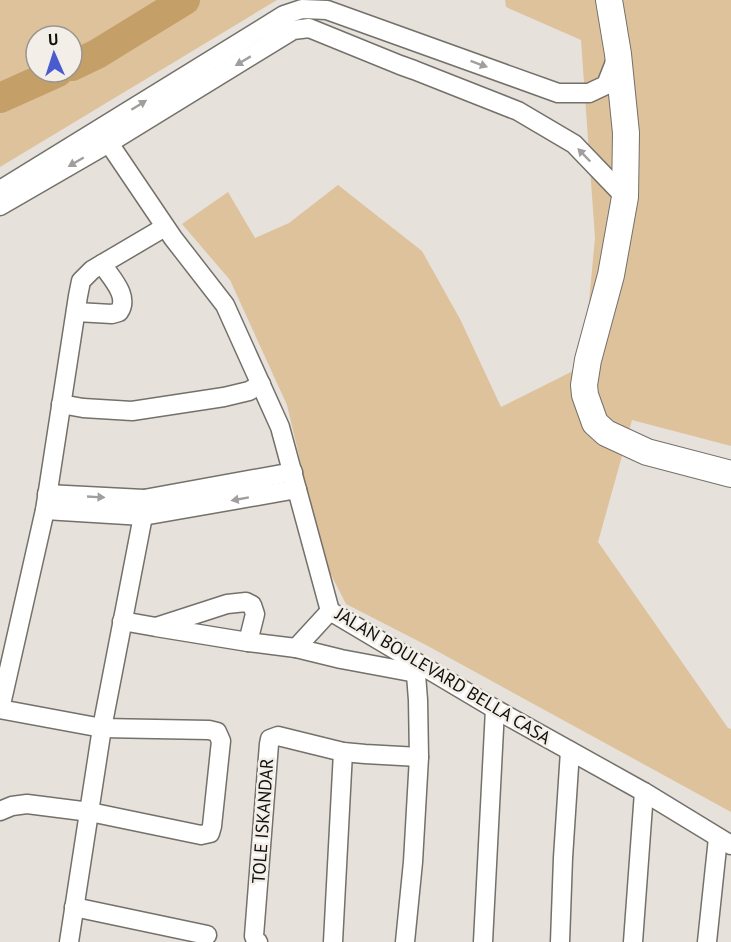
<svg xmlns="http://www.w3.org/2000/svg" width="731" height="942" viewBox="0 0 731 942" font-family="'PT Sans',sans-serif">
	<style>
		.green { fill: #dec29b; fill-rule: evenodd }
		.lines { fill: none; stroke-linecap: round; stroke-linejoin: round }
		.river { stroke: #c59f68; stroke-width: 30 }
		.minor-casing { stroke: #74706a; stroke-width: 21 }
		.secondary-casing { stroke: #74706a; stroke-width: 28 }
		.minor { stroke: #fff; stroke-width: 18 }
		.secondary { stroke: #fff; stroke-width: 26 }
		.oneway { fill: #a09f9e }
		.labels { text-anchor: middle; stroke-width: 5; stroke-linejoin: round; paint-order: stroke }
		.street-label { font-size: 18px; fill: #11100d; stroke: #f3eee8 }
	</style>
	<rect width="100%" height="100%" fill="#e6e1db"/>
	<!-- green -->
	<g class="green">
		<path d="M0 0H277L0 167ZM36 36H72V72H36Z"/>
		<polygon points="505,0 731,0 731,446 632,420 598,542 728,728 731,729 731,812 426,645 346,604 324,561 287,405 230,280 182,224 228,192 255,238 289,223 338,185 422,251 460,319 501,407 583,366 595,238 581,40 506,7"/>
	</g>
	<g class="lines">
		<!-- river -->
		<g class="river">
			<polyline points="72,66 97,54 185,0"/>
			<polyline points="0,98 58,72"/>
		</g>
		<!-- minor casing -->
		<g class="minor-casing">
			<g id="minor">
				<polyline points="100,130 173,238 225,305 280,427 330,611 495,709 644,792 731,845"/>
				<polyline points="0,190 284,15 302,9 327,10 558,93 589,93 606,85 617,57"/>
				<polyline points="0,206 109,143 293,30 309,28 400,65 414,70 518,111 574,144 625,197"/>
				<path d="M76 312 112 314 119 312C130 296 111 278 102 264"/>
				<polyline points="61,404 83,408 132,411 224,397 249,391 261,384"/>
				<polyline points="47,494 144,499 293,472"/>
				<polyline points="45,510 143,516 297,489"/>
				<polyline points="330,611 296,648 341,659 416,673"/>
				<polyline points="122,621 156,627 227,604 246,602 252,605 255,614 248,642 156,627"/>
				<polyline points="248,642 296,648"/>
				<polyline points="0,709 45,510 78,296 81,281 92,270 165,227"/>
				<polyline points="0,709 102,728 209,730 217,732 221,741 212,826 210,833 201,835 90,812 27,804 12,806 0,811"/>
				<polyline points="74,907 207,935"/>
				<polyline points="69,942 102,728 143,516 144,499"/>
				<polyline points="258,942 256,941 254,936 269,744 270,739 278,736 343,752 365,754 419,757"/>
				<polyline points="333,942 343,752"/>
				<polyline points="405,942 413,862 419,757 418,700 415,662"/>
				<polyline points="483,942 495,709"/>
				<polyline points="560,942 563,858 570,751"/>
				<polyline points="633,942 644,792"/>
				<polyline points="707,942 718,838"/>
			</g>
		</g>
		<!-- secondary casing -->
		<g class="secondary-casing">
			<polyline id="secondary" points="609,0 618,54 626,133 625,197 611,275 588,360 584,385 585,395 595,423 606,433 647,452 731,474"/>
		</g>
		<!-- minor -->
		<use href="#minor" class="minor"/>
		<!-- secondary -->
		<use href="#secondary" class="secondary"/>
	</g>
	<!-- one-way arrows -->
	<defs><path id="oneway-solid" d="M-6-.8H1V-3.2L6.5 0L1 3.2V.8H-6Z" transform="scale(1.5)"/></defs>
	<g class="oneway">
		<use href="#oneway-solid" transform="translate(243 61) rotate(149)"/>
		<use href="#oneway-solid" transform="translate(479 64) rotate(20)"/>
		<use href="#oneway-solid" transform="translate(139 105) rotate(-32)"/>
		<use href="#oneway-solid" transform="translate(584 155) rotate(-134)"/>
		<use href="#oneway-solid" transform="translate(76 162) rotate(150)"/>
		<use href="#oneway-solid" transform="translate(96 497) rotate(3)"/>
		<use href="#oneway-solid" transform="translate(240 499) rotate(170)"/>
	</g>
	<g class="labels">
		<!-- street labels -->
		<g class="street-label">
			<text transform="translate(443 676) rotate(31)" y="6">JALAN BOULEVARD BELLA CASA</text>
			<text transform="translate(263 821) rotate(-86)" y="6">TOLE ISKANDAR</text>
		</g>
	</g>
	<!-- north arrow -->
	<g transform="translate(54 54) rotate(357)"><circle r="28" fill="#f3eee8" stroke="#999590" stroke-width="1.5"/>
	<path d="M0-4.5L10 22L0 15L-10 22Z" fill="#4a5acf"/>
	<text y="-9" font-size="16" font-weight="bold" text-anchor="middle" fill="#11100d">U</text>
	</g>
</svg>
